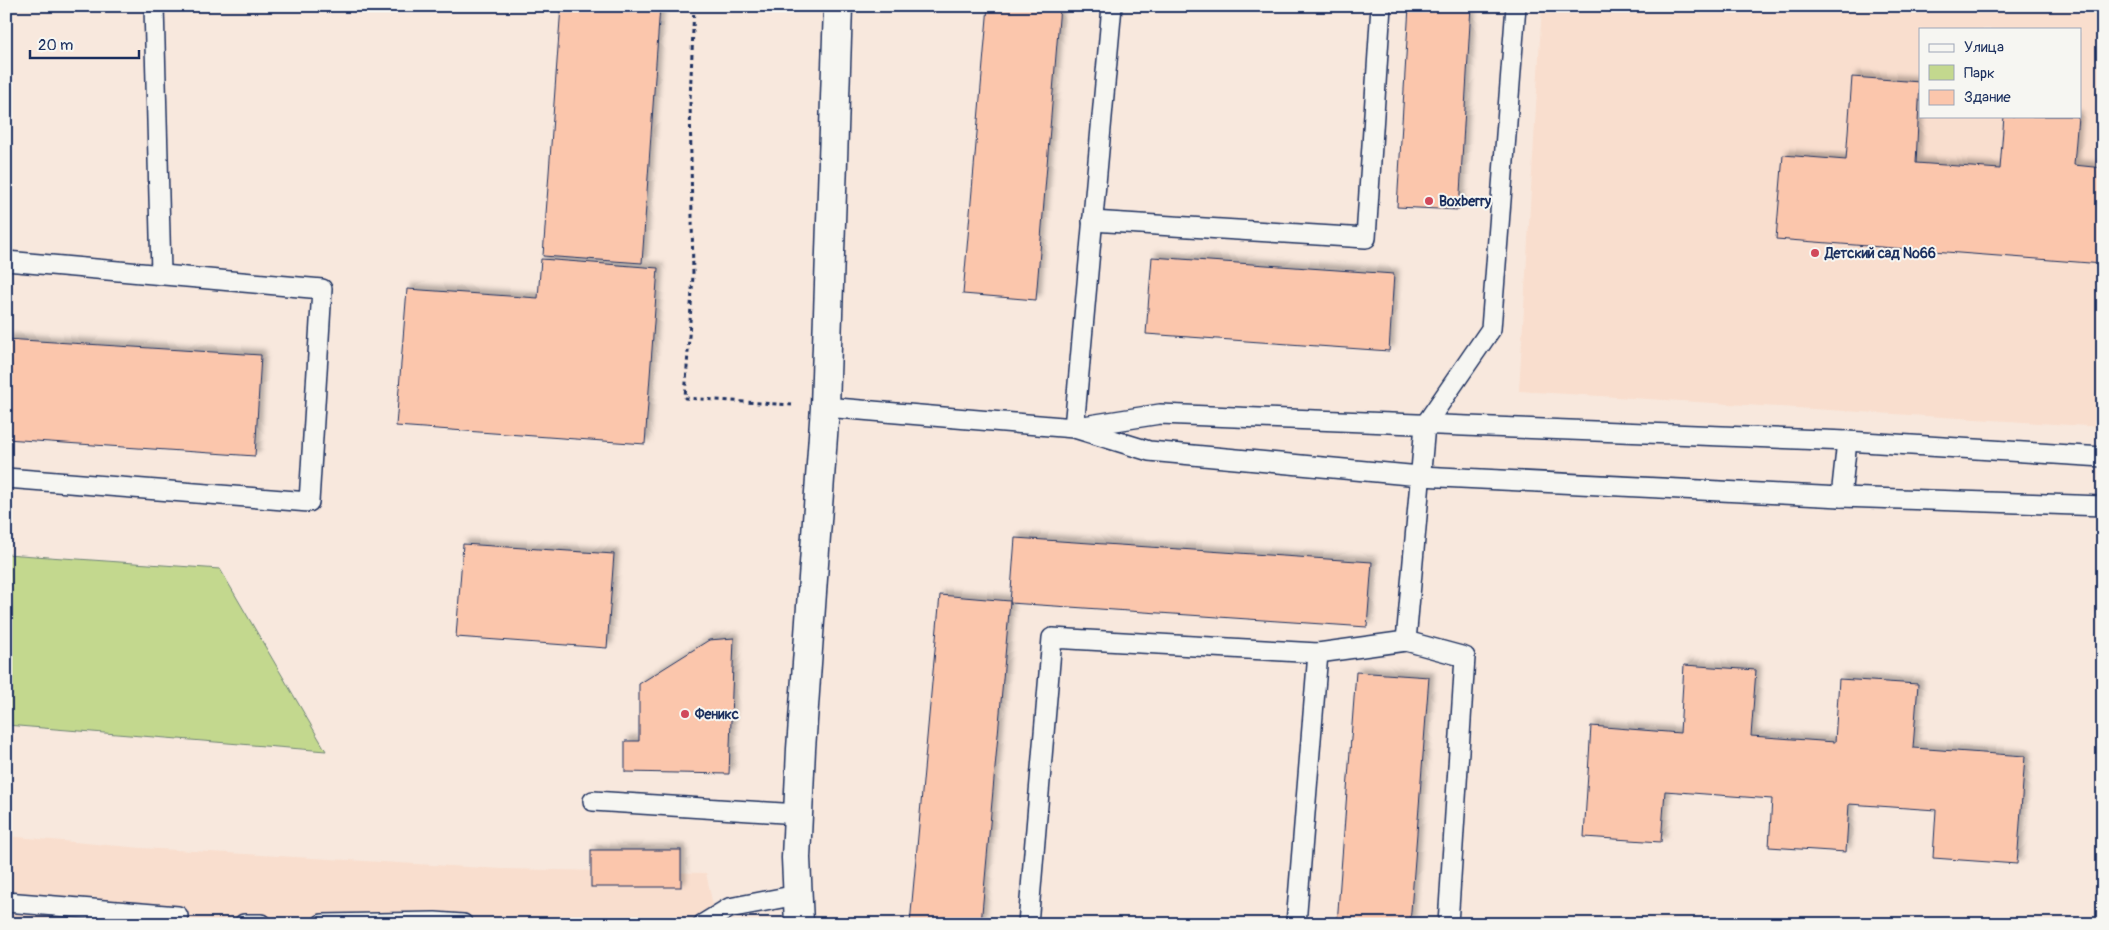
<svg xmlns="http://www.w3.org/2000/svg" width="2109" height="930" viewBox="0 0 2109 930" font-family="Pangolin,sans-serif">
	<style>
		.built { fill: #f9dece; fill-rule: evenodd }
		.green { fill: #c3d88e; stroke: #6f8476 }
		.building { fill: #fbc6ac; stroke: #1b2f5e; filter: url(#shadow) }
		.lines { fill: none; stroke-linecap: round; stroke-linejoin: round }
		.lane-casing { stroke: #1b2f5e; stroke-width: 22 }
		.street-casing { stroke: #1b2f5e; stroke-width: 31 }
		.path { stroke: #1b2f5e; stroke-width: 3; stroke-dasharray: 4 4; stroke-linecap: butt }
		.lane { stroke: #f6f6f2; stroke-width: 19 }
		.street { stroke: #f6f6f2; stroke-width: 28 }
		.poi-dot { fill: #d1495b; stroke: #f6f6f2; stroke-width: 2 }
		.labels { text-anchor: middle; stroke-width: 4; stroke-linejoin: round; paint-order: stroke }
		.poi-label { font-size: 14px; font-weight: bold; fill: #1b2f5e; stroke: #f6f6f2; text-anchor: start }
	</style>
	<defs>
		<filter id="shadow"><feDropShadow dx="4.5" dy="-4.5" stdDeviation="2.5" flood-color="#0004"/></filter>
	</defs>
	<rect width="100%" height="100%" fill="#f8e8dd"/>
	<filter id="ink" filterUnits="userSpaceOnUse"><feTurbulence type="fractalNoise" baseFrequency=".02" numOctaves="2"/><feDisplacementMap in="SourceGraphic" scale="10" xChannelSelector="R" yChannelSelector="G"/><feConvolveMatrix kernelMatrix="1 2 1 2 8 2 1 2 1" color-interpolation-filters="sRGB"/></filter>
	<g filter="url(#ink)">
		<!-- built -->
		<g class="built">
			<path d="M1542 6H2103V427L1519 391ZM1920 29H2080V116H1920Z"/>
			<polygon points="6,836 142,848 502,869 706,873 717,924 6,924"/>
		</g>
		<!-- green -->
		<polygon class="green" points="6,554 220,569 326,751 6,725"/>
		<!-- building -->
		<g class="building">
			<polygon points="561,6 660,6 642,263 543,256"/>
			<polygon points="988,6 1060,6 1036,300 963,294"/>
			<polygon points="1409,6 1471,6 1459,210 1397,207"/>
			<polygon points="1852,77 1920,82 1916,163 2000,169 2004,116 2078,116 2074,165 2103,168 2103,264 1776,239 1783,155 1846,160"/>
			<polygon points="1152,257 1394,274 1389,351 1146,334"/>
			<polygon points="541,259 658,268 645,444 396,426 407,289 538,298"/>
			<polygon points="6,339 261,355 255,456 6,439"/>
			<polygon points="1015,538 1372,562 1367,627 1010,603"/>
			<polygon points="463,544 614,554 607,648 456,637"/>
			<polygon points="940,595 1010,601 981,924 910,924"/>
			<polygon points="734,638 729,774 625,772 625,741 639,741 639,684 709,640"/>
			<polygon points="1684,665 1756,670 1751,736 1835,742 1839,679 1918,684 1913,748 2025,756 2017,864 1933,858 1936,810 1849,804 1846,852 1769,847 1772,799 1665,791 1661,842 1584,837 1591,726 1680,733"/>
			<polygon points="1356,672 1429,677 1410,924 1337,924"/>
			<rect x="591" y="850" width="90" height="37"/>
		</g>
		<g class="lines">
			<!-- lane casing -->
			<g class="lane-casing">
				<g id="lane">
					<polyline points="154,6 161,273"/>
					<polyline points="1092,221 1366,238 1381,6"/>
					<polyline points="6,261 322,289 309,502 6,478"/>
					<polyline points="825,407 1074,428 1149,451 1420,476 1841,497 2103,506"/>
					<polyline points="1077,427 1160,414 1847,441 2103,457"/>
					<polyline points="1074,428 1112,6"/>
					<polyline points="1841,497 1847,441"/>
					<polyline points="1406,641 1425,425 1491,329 1516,6"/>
					<polyline points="593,801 798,814"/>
					<polyline points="6,902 178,916"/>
					<polyline points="244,924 261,924"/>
					<polyline points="322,924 435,922 463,924"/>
					<polyline points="703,924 729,908 797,895"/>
					<polyline points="1028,924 1052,638 1318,653 1406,641 1465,657 1448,924"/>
					<polyline points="1296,924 1318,653"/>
				</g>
			</g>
			<!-- street casing -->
			<g class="street-casing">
				<polyline id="street" points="799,924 796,858 801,749 825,407 838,6"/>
			</g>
			<!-- path -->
			<polyline class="path" points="694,6 690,100 693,275 685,398 792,405"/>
			<!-- lane -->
			<use href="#lane" class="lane"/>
			<!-- street -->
			<use href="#street" class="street"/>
		</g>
	</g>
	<!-- markers -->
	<g class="poi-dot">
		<circle cx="1429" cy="201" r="5"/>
		<circle cx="1815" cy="253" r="5"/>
		<circle cx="685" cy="714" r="5"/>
	</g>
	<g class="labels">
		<!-- poi labels -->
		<g class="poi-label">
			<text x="1439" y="206">Boxberry</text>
			<text x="1825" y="258">Детский сад №66</text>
			<text x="695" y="719">Феникс</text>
		</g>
	</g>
	<!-- margin -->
	<rect width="2109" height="930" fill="none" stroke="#f6f6f2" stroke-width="25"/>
	<rect x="12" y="12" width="2084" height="905" fill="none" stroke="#1b2f5e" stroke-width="2" filter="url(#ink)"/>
	<!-- legend -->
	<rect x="1919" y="28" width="162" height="90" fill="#f6f6f2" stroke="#9ea6b7"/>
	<rect x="1929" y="44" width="25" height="8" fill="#f6f6f2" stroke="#9ea6b7"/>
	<text x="1964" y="52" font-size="15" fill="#1b2f5e">Улица</text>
	<rect x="1929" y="65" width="25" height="15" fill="#c3d88e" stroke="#9ea6b7"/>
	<text x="1964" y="78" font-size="15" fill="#1b2f5e">Парк</text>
	<rect x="1929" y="90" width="25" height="15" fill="#fbc6ac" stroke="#9ea6b7"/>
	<text x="1964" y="102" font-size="15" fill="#1b2f5e">Здание</text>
	<!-- scale -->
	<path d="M30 50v8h109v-8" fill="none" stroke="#1b2f5e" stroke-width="2.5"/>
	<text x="38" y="50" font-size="15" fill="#1b2f5e" stroke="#f6f6f2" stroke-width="4" paint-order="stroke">20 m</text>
</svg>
